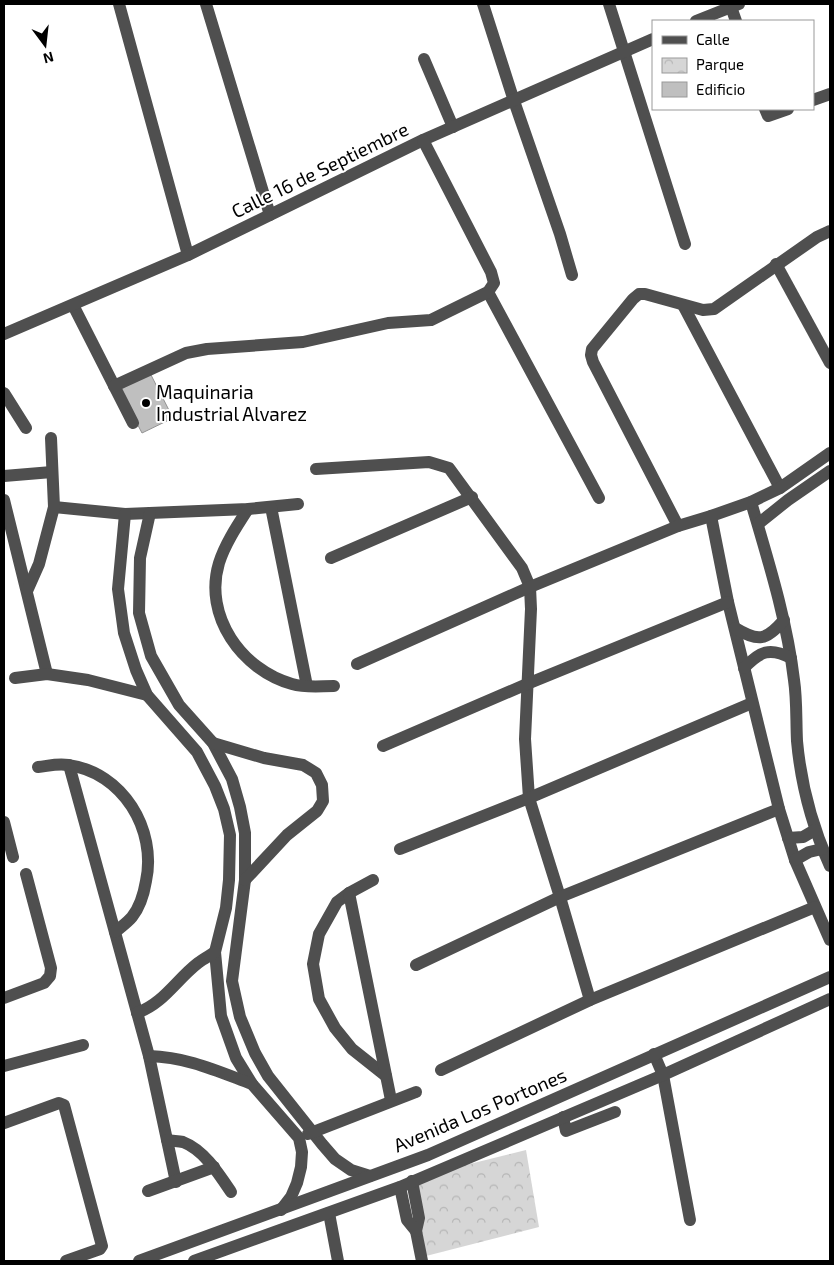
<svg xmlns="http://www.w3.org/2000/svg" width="834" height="1265" viewBox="0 0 834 1265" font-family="'Exo 2',sans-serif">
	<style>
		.park { fill: url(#park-crowns) }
		.building { fill: #bfbfbf; stroke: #939393 }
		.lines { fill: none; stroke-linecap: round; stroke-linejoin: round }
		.minor { stroke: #4f4f4f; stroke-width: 12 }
		.poi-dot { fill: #000; stroke: #fff; stroke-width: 2 }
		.labels { text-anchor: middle; stroke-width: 4; stroke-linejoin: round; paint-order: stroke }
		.street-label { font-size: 19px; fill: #000; stroke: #fff }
		.poi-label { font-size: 19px; fill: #000; stroke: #fff; text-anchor: start }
	</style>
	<defs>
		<pattern id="park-crowns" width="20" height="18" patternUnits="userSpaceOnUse" patternTransform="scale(1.25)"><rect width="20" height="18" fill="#d6d6d6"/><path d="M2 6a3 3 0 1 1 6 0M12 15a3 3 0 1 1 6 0" fill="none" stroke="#b6b6b6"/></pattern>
	</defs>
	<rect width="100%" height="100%" fill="#fff"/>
	<!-- park -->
	<polygon class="park" points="526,1150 539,1227 426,1256 413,1178"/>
	<!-- building -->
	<polygon class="building" points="150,373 173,418 142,433 118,387"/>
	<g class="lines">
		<!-- minor -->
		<g class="minor">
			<polyline points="119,4 188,255"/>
			<polyline points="206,4 270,215"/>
			<polyline points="483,4 514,101 560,234 572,275"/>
			<polyline points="609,4 685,244"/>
			<polyline points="731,7 736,21"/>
			<polyline points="696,21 739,4"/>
			<polyline points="424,59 453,127"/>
			<polyline points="813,100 830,94"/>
			<polyline points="765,109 768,116 788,109"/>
			<polyline points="776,264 830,363"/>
			<polyline points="488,292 599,498"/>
			<polyline points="73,305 133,423"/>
			<polyline points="683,305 780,488"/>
			<polyline points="4,334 188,255 423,140 653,39"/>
			<polyline points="114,386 186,353 207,349 303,342 388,323 431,320 488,292 494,283 491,272 423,140"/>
			<polyline points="4,393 26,428"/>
			<polyline points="316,469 429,462 449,468 522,568 530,587 531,609 525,739 529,798 560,897 590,1000"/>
			<polyline points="4,476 52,472"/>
			<polyline points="4,500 47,674"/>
			<path d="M751 502C768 560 787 620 794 680 797 700 796 721 797 741 801 785 812 826 830 866"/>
			<polyline points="54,507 125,514 248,509 298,504"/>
			<polyline points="271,507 307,686"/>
			<path d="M248 509C237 526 225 544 219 563 203 616 242 670 292 684 306 688 320 686 334 686"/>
			<polyline points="150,513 140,558 139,613 151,656 179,705 213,743 232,779 240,807 245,833 245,880 232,981 240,1017 255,1053 268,1076 322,1144 335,1159 351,1170 370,1176"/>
			<polyline points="125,514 118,589 124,633 136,670 147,695 197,752 215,786 224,809 230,835 229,880 226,908 215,952 221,1016 236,1058 252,1084 299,1138 302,1152 301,1167 297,1183 291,1197 281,1210"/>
			<polyline points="711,516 728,602 779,809 795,860 830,940"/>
			<polyline points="758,524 788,500 830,471"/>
			<polyline points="678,526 593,362 591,355 592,349 633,299 639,294 645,294 703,310 714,309 817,237 830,231"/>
			<polyline points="331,558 472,497"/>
			<polyline points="27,591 39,564 54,507 51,438"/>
			<path d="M735 628C758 642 766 641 784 620"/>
			<polyline points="357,664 530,587 678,526 711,516 751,502 780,488 830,453"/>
			<path d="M744 668C760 651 770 647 791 658"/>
			<polyline points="15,678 47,674 88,680 147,695"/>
			<polyline points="213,743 264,758 303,765 316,773 322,785 323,801 317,811 287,835 245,880"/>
			<polyline points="383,746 527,684 728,602"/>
			<polyline points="69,765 149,1056 176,1182"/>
			<path d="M38 767C48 766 58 763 68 765 123 772 157 830 146 881 144 893 140 907 132 917 128 922 121 927 115 932"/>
			<polyline points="4,822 13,857"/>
			<polyline points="788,838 803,837 815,830"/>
			<polyline points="400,849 529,798 752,703"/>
			<polyline points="795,860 809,852 822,849"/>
			<polyline points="373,880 349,893 337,902 319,934 313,964 319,999 335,1028 352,1049 386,1076"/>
			<polyline points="349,893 391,1100"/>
			<polyline points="416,965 560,897 779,809"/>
			<polyline points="4,998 44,983 50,976 51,968 26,874"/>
			<path d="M137 1013C164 1003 176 980 198 963 203 959 209 956 215 952"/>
			<polyline points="654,1054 663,1075 690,1220"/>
			<path d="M149 1056C187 1057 217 1071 252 1084"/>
			<polyline points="4,1066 83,1045"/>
			<polyline points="441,1070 590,1000 815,907"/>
			<polyline points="563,1117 566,1131 615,1112"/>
			<polyline points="4,1123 59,1103 64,1105 102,1246 100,1249 66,1261"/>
			<polyline points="308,1134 416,1092"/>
			<path d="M167 1140C172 1141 178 1141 183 1142 204 1150 219 1174 231 1192"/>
			<polyline points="412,1181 419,1218 416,1231 422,1261"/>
			<polyline points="400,1187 407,1220 416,1231"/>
			<polyline points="148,1191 214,1167"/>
			<polyline points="329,1213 338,1261"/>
			<polyline points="139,1261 428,1155 830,977"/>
			<polyline points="194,1261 400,1187 663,1075 830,999"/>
		</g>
	</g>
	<!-- markers -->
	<circle class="poi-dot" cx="146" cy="403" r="5"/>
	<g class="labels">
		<!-- street labels -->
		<g class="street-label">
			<text transform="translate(320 170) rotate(-26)" y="7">Calle 16 de Septiembre</text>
			<text transform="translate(480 1110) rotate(-23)" y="7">Avenida Los Portones</text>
		</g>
		<!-- poi labels -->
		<g class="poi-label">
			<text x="156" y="399">Maquinaria<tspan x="156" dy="22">Industrial Alvarez</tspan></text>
		</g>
	</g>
	<!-- border -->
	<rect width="834" height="1265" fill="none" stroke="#000000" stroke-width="10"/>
	<!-- legend -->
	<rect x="652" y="20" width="162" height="90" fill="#ffffff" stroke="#999999"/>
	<rect x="662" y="36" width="25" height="8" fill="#4f4f4f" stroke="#999999"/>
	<text x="696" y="45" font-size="15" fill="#000000">Calle</text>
	<rect x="662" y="58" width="25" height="15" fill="url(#park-crowns)" stroke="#999999"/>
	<text x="696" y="70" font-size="15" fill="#000000">Parque</text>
	<rect x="662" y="82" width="25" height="15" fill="#bfbfbf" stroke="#999999"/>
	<text x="696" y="95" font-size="15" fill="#000000">Edificio</text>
	<!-- north arrow -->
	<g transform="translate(45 45) rotate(165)" stroke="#ffffff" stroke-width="4" paint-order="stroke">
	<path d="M0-4L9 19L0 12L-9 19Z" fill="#000000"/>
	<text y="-8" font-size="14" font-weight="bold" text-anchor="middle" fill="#000000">N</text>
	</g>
</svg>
